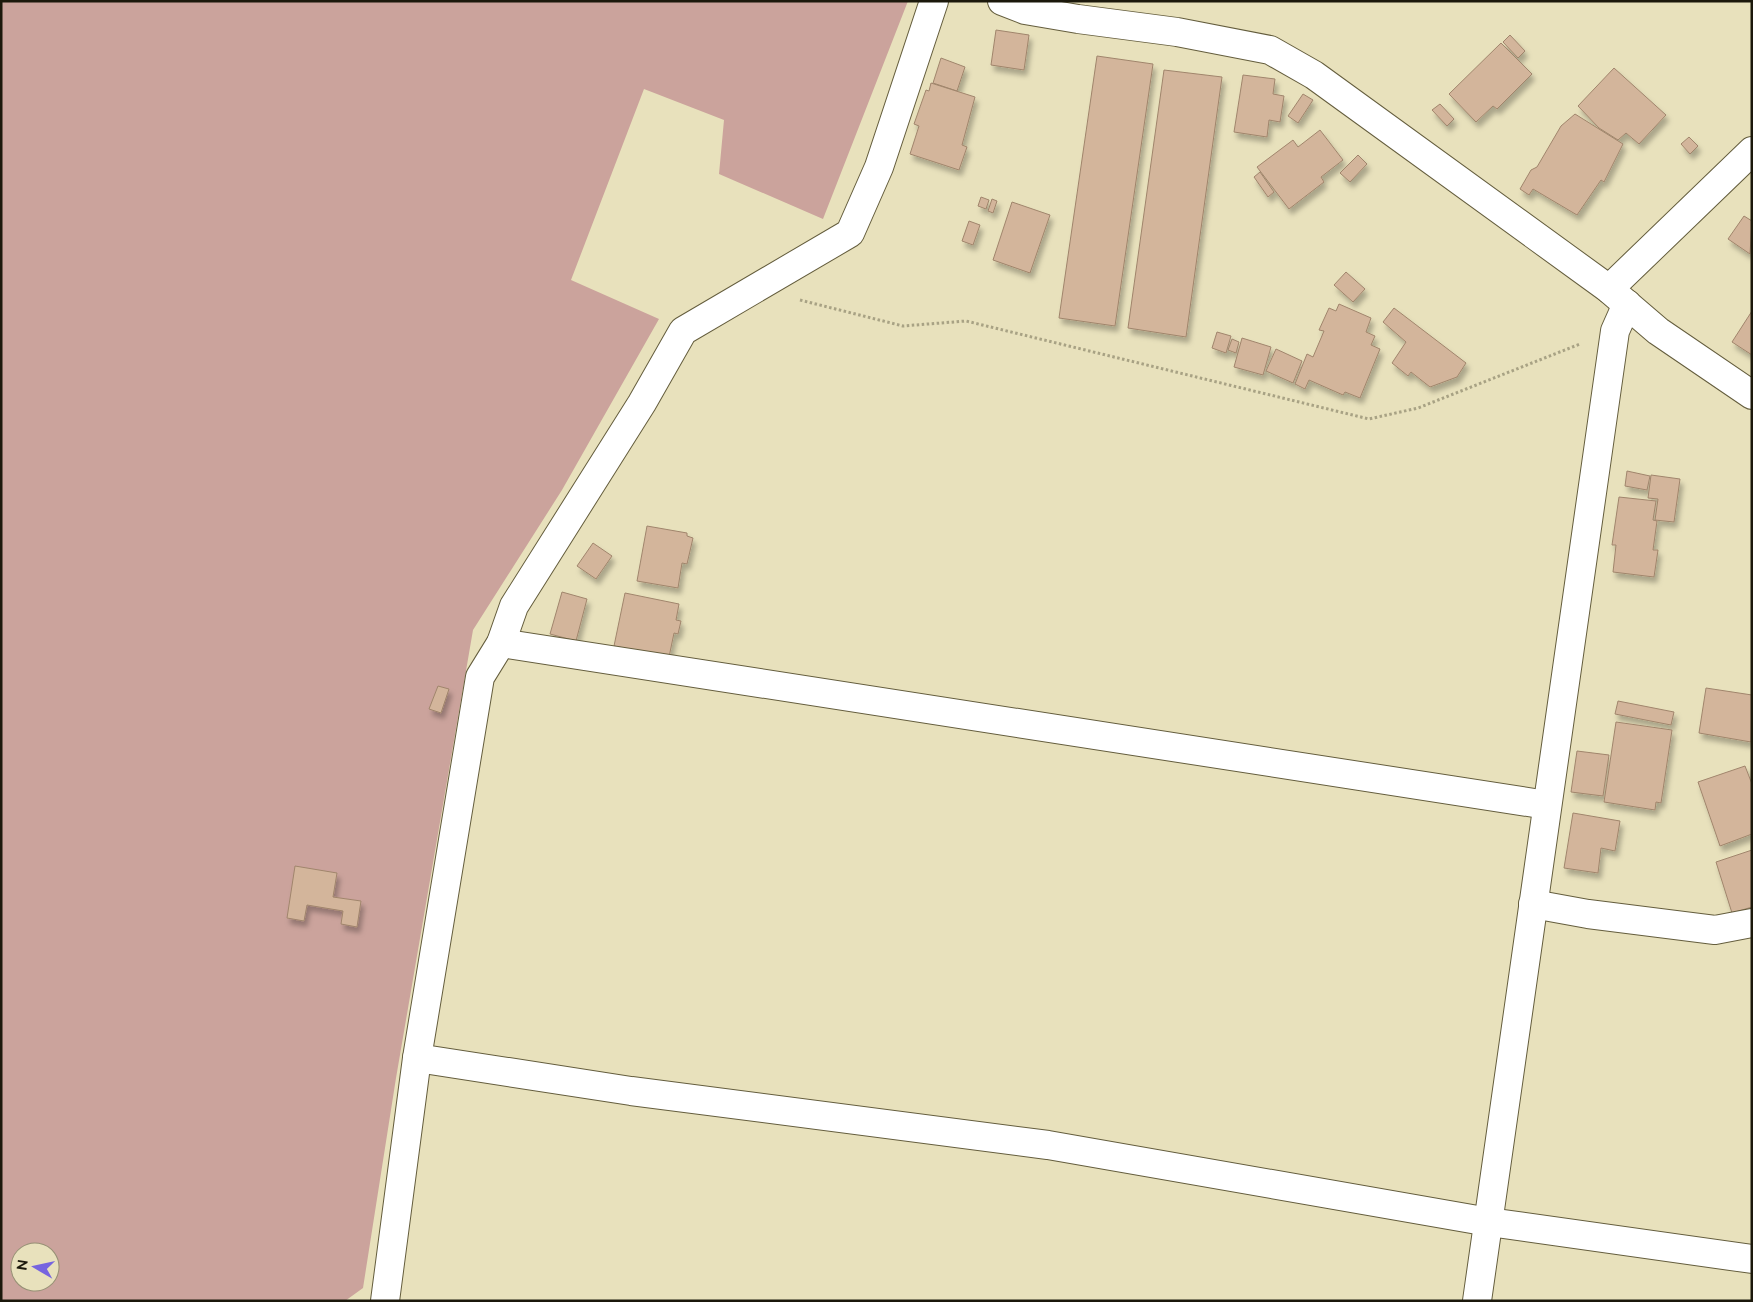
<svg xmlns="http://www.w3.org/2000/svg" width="1753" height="1302" viewBox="0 0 1753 1302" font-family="Raleway,sans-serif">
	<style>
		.green { fill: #cba39c; fill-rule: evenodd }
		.building { fill: #d3b59b; stroke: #a0856c; filter: url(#shadow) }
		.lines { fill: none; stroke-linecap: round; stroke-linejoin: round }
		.minor-casing { stroke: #645d3d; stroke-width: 30 }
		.path { stroke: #a8a284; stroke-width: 3; stroke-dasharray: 2.5 2.5; stroke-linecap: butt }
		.minor { stroke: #fff; stroke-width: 28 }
	</style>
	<defs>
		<filter id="shadow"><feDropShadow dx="3" dy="5.5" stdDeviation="2.5" flood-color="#0004"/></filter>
	</defs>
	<rect width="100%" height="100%" fill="#e8e1bc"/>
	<!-- green -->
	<path class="green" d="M1 1H908L823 219 719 174 724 120 644 89 571 280 659 319 562 490 473 630 396 1078 363 1288 345 1301H1ZM20 1252H50V1282H20Z"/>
	<!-- building -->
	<g class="building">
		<polygon points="996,30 1029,35 1024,70 991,65"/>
		<polygon points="1510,35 1525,51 1518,58 1503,42"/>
		<polygon points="1501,43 1532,74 1497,109 1493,106 1476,122 1449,94"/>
		<polygon points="1097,56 1153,64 1115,326 1059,318"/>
		<polygon points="941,58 965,67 957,91 933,83"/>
		<polygon points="1614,68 1666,115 1639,144 1626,133 1618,140 1599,128 1578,106"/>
		<polygon points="1164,70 1222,77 1186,337 1128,328"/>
		<polygon points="1243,75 1275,79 1273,94 1284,96 1280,122 1269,120 1267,137 1234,132"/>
		<polygon points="931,83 975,97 962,145 967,147 959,170 910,154 919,126 914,124 926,90 929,91"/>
		<polygon points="1303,94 1313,100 1298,123 1288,116"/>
		<polygon points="1440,104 1454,119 1447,126 1432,110"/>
		<polygon points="1575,114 1623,144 1604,182 1601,180 1577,215 1533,189 1529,195 1520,189 1531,170 1537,167 1561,126"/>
		<polygon points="1320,130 1343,160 1321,177 1324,182 1289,209 1257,167 1293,140 1298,147"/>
		<polygon points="1689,137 1698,146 1690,154 1681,144"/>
		<polygon points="1358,155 1367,164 1350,182 1340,173"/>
		<polygon points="1260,172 1274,192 1268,197 1254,177"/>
		<polygon points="981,197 989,200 986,209 978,206"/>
		<polygon points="992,199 997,201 993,213 988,211"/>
		<polygon points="1012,202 1050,215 1030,273 993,260"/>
		<polygon points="1744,216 1752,221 1750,254 1728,239"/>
		<polygon points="969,221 980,225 973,245 962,241"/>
		<polygon points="1346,272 1365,289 1353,302 1334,285"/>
		<polygon points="1339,304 1371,318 1366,332 1375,336 1371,345 1380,349 1360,398 1345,392 1343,395 1309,380 1305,389 1295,384 1307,354 1313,357 1324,331 1319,330 1329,308 1336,311"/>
		<polygon points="1394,308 1466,363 1457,377 1430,387 1411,372 1408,376 1392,363 1406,342 1383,322"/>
		<polygon points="1752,311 1752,355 1732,342"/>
		<polygon points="1217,332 1231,336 1226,353 1212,348"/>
		<polygon points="1242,338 1271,347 1263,375 1234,367"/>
		<polygon points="1232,339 1239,342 1236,353 1228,350"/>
		<polygon points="1276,349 1302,361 1293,383 1266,371"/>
		<polygon points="1627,471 1650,476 1647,490 1625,486"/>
		<polygon points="1651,475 1680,479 1674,522 1655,520 1658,499 1648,498"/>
		<polygon points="1619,497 1656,501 1653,520 1657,521 1653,550 1658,550 1654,577 1613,572 1616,545 1612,545"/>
		<polygon points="647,526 687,533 687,536 693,538 687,564 682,563 678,588 637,581"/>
		<polygon points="593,543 612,556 596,579 577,566"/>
		<polygon points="562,592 587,599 576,641 550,634"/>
		<polygon points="625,593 679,604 676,620 681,621 678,634 674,633 669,657 614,646"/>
		<polygon points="438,686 449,689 441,713 429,709"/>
		<polygon points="1706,688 1752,695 1751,742 1699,733"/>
		<polygon points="1618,701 1674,712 1671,725 1615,714"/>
		<polygon points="1616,722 1672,730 1661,803 1656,802 1655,810 1604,802"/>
		<polygon points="1577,751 1609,755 1603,796 1571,792"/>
		<polygon points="1745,766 1752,784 1752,834 1720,846 1698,782"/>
		<polygon points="1573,813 1620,821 1615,851 1601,848 1598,873 1564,868"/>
		<polygon points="1752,850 1752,907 1732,913 1716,862"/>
		<polygon points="295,866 337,873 333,897 361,901 357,927 341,924 343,911 307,905 304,921 287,918"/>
	</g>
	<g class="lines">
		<!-- minor casing -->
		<g class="minor-casing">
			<g id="minor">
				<polyline points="1002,1 1025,10 1078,19 1177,32 1270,50 1314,75 1609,289 1658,331 1752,395"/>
				<polyline points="1609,289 1752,151"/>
				<polyline points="501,643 1547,805"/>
				<polyline points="1533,904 1588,914 1715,930 1752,923"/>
				<polyline points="417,1058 631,1091 1048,1145 1489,1222 1752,1259"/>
				<polyline points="385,1301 417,1058 480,677 501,643 514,606 642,403 683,331 850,233 879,167 934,1"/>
				<polyline points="1477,1301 1615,331 1627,304"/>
			</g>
		</g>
		<!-- path -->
		<polyline class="path" points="800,300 903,326 966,321 1369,419 1418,408 1580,344"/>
		<!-- minor -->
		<use href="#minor" class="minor"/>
	</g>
	<!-- border -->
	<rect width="1753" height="1302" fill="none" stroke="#1b180b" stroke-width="5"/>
	<!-- north arrow -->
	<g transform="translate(35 1267) rotate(279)"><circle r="24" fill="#e8e1bc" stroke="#969175"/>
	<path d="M0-4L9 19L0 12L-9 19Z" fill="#7664df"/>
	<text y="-8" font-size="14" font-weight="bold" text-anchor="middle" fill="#1b180b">N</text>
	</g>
</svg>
